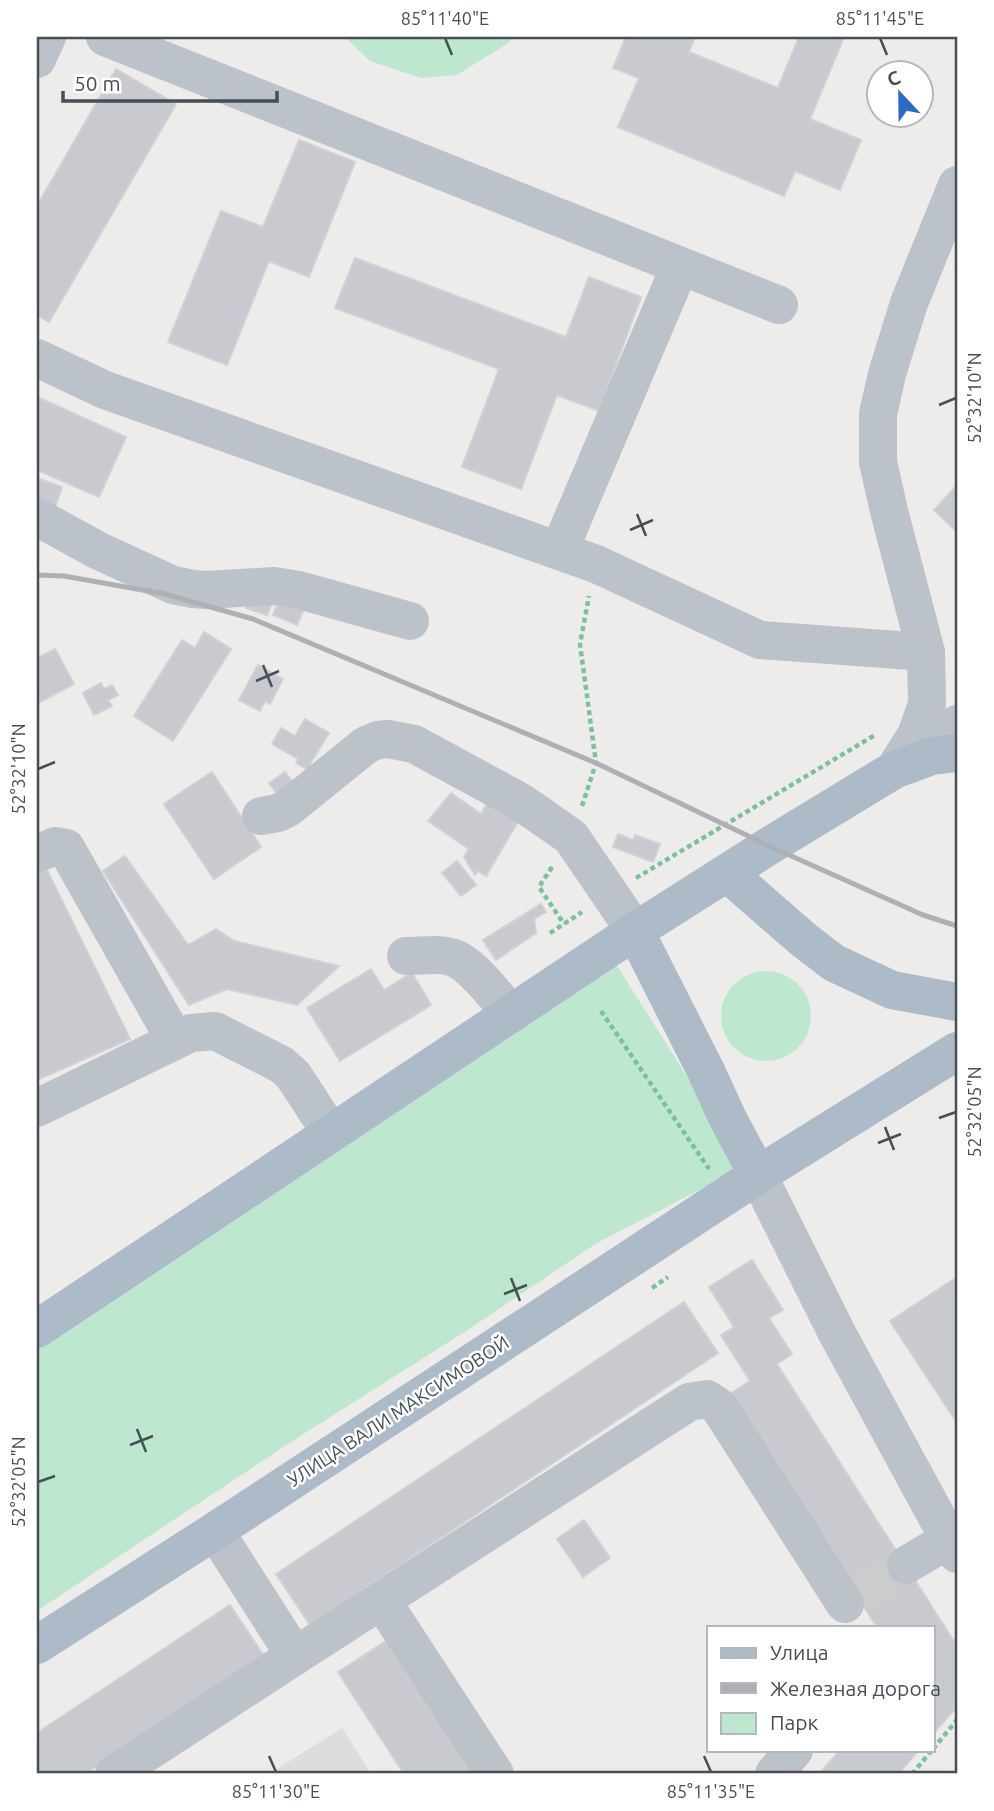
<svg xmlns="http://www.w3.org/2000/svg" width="994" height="1811" viewBox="0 0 994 1811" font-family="Ubuntu,sans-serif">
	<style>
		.education { fill: #dfdcdc }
		.green { fill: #bde8cf }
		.building { fill: #c9cad0; stroke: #d0d1d6; stroke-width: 2 }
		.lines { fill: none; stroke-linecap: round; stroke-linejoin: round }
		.minor-tunnel { stroke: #cccccd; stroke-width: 38; stroke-dasharray: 38 19; stroke-linecap: butt }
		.path { stroke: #79c2a0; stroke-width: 4.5; stroke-dasharray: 5 3.5; stroke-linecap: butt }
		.minor { stroke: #bbc2c9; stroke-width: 38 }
		.major { stroke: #adbac8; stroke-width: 38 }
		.rail { stroke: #aeb0b5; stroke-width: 5 }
		.ticks { fill: none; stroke: #464e56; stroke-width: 2.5 }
		.labels { text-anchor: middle; stroke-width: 5; stroke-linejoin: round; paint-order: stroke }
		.street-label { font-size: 19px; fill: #464e56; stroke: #fff }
		.neatline { fill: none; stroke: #464e56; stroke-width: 2.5 }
		.ticks-label { font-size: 18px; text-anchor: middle; fill: #464e56 }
	</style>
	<rect width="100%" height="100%" fill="#eeebeb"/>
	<!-- education -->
	<polygon class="education" points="342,1728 371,1774 269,1774"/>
	<!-- green -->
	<g class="green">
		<polygon points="345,37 512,37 510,42 457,75 421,78 370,61"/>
		<polygon points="616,964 744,1167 597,1243 463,1333 294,1440 37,1611 37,1350"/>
		<circle cx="766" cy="1016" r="45"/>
	</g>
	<!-- building -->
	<g class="building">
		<polygon points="626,37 695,37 689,52 778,88 799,37 844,37 810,119 861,140 840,190 795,171 784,196 618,127 639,78 613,68"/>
		<polygon points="116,69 176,104 49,322 37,315 37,206"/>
		<polygon points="299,140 355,162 309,277 269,261 227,365 168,342 221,211 263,227"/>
		<polygon points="355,258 566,337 589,277 641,297 599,411 557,395 521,489 462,467 499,369 335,308"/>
		<polygon points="37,397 126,437 99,497 37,470"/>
		<polygon points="37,478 62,487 54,510 37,503"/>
		<polygon points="957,485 957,532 934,510"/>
		<polygon points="251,595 272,603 267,615 246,608"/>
		<polygon points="281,596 305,607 297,625 273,615"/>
		<polygon points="204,632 231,649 173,741 134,716 182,640 195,648"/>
		<polygon points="55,649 74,684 38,703 37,658"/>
		<polygon points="258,665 283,679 270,704 265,701 260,711 239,700"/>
		<polygon points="101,683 104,689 112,685 118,695 108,700 112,706 94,715 83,693"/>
		<polygon points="305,719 329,733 310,764 313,766 310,771 296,763 298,759 272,744 281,728 295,736"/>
		<polygon points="212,772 261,847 214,879 164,804"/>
		<polygon points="285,772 300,791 284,803 269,783"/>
		<polygon points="451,793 481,814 488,802 520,818 486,876 478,871 475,875 464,857 469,849 428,821"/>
		<polygon points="618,834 633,840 635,835 660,844 653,862 613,847"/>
		<polygon points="125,856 188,945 216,929 234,941 339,966 297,1005 227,989 189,1005 103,871"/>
		<polygon points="457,861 476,885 461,896 442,873"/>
		<polygon points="44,864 130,1039 37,1080 37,867"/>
		<polygon points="541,904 546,912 534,919 536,933 496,960 483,940"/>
		<polygon points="371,969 384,990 412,973 431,1005 340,1061 307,1008"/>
		<polygon points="752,1260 783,1310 769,1318 792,1354 777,1364 957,1646 957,1672 954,1710 933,1734 933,1627 877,1627 728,1395 750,1381 721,1335 734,1327 709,1287"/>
		<polygon points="957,1277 957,1423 890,1321"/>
		<polygon points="684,1302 718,1353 310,1625 276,1574"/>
		<polygon points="584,1520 610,1558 583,1577 557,1539"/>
		<polygon points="230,1605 264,1656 85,1774 37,1774 37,1733"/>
		<polygon points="391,1638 478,1774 404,1774 338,1672"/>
		<polygon points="840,1750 919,1750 898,1774 819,1774"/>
	</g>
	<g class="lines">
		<!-- minor-tunnel -->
		<polyline class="minor-tunnel" points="857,1596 906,1565"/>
		<!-- path -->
		<g class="path">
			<polyline points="582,806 596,763 580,644 589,596"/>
			<polyline points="552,867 539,887 564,924"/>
			<polyline points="636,878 875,735"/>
			<polyline points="550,933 582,912"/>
			<polyline points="601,1011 709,1169"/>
			<polyline points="652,1288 668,1277"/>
			<polyline points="933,1749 957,1720"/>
			<polyline points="912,1774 932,1750"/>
		</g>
		<!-- minor -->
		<g class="minor">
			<polyline points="105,37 779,305"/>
			<polyline points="37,59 47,37"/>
			<polyline points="37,358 105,390 596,564 760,640 926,652"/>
			<polyline points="37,517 99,551 173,585 193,589 206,590 274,586 299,590 410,621"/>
			<polyline points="559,551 680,266"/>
			<polyline points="904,762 957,724"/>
			<polyline points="894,770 916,735 927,704 926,652 889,511 878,462 878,414 887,374 909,303 957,185"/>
			<polyline points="261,816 278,813 288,808 366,745 378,740 388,739 414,744 519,801 538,814 571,837 635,931"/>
			<polyline points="37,854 55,846 66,848 175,1040"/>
			<path d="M406 956C421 956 437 953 451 957 471 962 497 998 511 1014"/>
			<polyline points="37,1108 191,1033 215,1031 282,1065 293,1075 331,1133"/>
			<polyline points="758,1175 838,1335 957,1554"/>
			<polyline points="215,1531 295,1656 689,1402 707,1399 719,1407 845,1604"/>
			<polyline points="906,1565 950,1539"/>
			<polyline points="382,1601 495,1774"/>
			<polyline points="114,1774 295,1656"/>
			<polyline points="774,1774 794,1750"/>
		</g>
		<!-- major -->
		<g class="major">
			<polyline points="727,873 804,940 834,963 892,990 957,1002"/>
			<polyline points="635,931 706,1071 728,1119 758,1175"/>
			<polyline points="37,1329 635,931 769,846 894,770 932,756 957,753"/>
			<polyline points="37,1645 215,1531 758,1175 957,1051"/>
		</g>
		<!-- rail -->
		<polyline class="rail" points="37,575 64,576 165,594 253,619 596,763 769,846 923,915 957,926"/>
	</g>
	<!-- ticks -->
	<path class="ticks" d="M445 38 452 55M880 38 887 55M939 405 956 398M637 514 646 536M630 530 653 520M263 665 272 687M256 681 279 671M38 769 55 762M939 1118 956 1112M885 1127 894 1150M878 1143 901 1134M511 1278 520 1301M504 1294 527 1285M137 1429 146 1452M130 1445 153 1436M38 1482 55 1476M269 1756 276 1772M704 1756 711 1772"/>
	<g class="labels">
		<!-- street labels -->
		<g class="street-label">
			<text transform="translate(398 1411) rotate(-33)" y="7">УЛИЦА ВАЛИ МАКСИМОВОЙ</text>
		</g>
	</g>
	<!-- border -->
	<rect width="994" height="1811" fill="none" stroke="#ffffff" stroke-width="77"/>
	<!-- legend -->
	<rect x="707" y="1626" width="228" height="126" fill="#ffffff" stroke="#b5b8bb" stroke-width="2"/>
	<rect x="721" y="1648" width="35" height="10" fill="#adbac8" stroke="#b5b8bb" stroke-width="2"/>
	<text x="770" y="1660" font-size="21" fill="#464e56">Улица</text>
	<rect x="721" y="1683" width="35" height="10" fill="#aeb0b5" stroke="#b5b8bb" stroke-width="2"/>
	<text x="770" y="1696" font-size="21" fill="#464e56">Железная дорога</text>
	<rect x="721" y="1713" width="35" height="21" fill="#bde8cf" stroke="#b5b8bb" stroke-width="2"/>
	<text x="770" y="1730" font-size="21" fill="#464e56">Парк</text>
	<!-- north arrow -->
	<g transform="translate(900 94) rotate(338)"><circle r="33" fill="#ffffff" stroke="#b5b8bb" stroke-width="2"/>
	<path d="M0-5L12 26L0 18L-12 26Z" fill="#2c6cc7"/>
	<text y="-10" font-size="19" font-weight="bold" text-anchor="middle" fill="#464e56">С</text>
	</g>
	<!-- scale -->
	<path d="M63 91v10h214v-10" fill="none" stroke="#464e56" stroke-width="3.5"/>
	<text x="74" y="91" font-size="21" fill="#464e56" stroke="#ffffff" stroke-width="5" paint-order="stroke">50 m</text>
	<rect x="38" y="38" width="918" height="1734" class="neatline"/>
	<g class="ticks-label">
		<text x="445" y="25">85°11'40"E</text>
		<text x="880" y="25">85°11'45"E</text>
		<text transform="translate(975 398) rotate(-90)" y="6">52°32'10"N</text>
		<text transform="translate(19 769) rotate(-90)" y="6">52°32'10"N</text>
		<text transform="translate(975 1112) rotate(-90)" y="6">52°32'05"N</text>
		<text transform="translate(19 1482) rotate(-90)" y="6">52°32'05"N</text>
		<text x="276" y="1798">85°11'30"E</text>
		<text x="711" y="1798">85°11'35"E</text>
	</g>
</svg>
